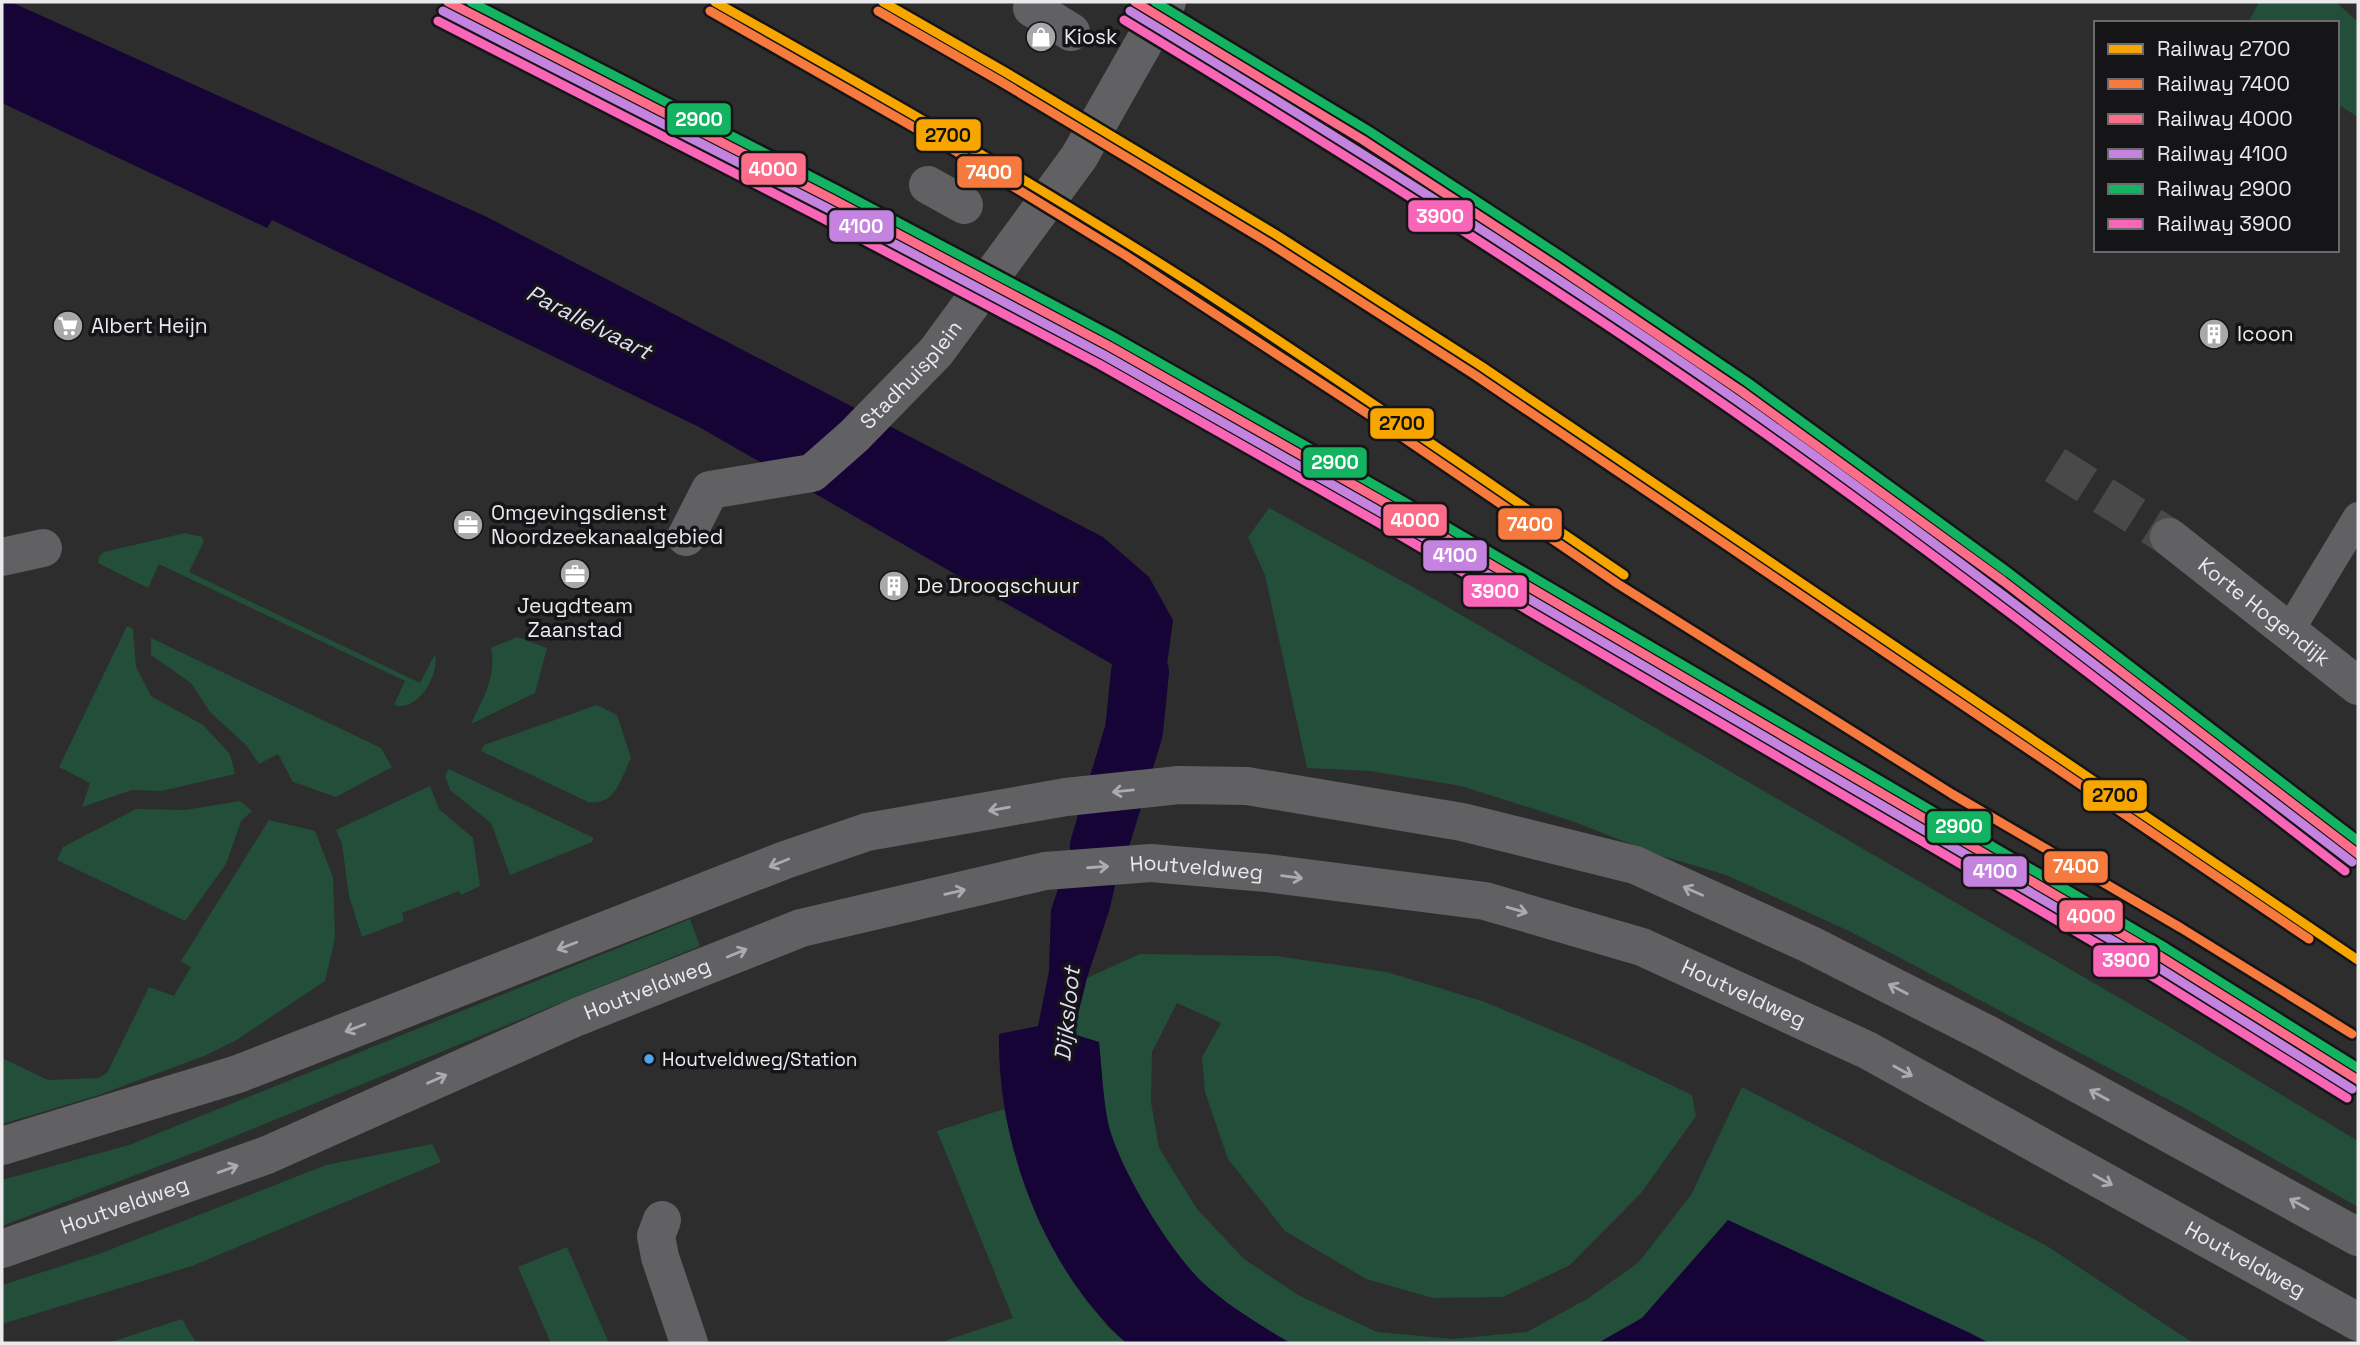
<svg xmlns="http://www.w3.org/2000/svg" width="2360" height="1345" viewBox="0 0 2360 1345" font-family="'Space Grotesk',sans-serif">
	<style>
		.green { fill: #224e3a }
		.water { fill: #170437 }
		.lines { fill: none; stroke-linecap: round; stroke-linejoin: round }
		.canal { stroke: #170437; stroke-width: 58 }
		.street-tunnel { stroke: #49494a; stroke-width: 38; stroke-dasharray: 38 19; stroke-linecap: butt }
		.lane { stroke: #616163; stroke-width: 30 }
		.street { stroke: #616163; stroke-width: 38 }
		.secondary { stroke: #616163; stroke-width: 38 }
		.rail-1-casing { stroke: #151416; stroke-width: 14 }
		.rail-2-casing { stroke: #151416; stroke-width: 14 }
		.rail-3-casing { stroke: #151416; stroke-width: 14 }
		.rail-4-casing { stroke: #151416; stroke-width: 14 }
		.rail-5-casing { stroke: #151416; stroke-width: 14 }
		.rail-6-casing { stroke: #151416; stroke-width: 14 }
		.rail-1 { stroke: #f7a600; stroke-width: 9 }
		.rail-2 { stroke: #f6793e; stroke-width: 9 }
		.rail-3 { stroke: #fb6d88; stroke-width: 9 }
		.rail-4 { stroke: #c483df; stroke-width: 9 }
		.rail-5 { stroke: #13b361; stroke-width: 9 }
		.rail-6 { stroke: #fa66b7; stroke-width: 9 }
		.oneway { stroke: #acacae }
		.bus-dot { fill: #53a3e8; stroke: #151416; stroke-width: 2.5 }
		.labels { text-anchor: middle; stroke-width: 7; stroke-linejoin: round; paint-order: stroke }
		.bus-label { font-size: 19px; fill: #eaeaec; stroke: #151416; text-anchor: start }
		.poi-label { font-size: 21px; fill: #eaeaec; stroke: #151416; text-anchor: start }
		.street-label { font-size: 21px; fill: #eaeaec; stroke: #151416 }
		.water-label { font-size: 23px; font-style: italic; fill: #dedbf2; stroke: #151416 }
		.line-badge { stroke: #151416; stroke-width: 2.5 }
		.badge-label { font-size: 19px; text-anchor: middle; font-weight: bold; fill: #fff }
		.pale-badge-label { font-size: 19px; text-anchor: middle; font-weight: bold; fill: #111 }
	</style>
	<rect width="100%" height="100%" fill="#2d2d2e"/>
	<!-- green -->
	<g class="green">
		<polygon points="2259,2 2336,2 2358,22 2358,117 2337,104 2337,23 2248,23"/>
		<polygon points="1269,508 1420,591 2166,1025 2358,1141 2358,1207 2190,1111 1849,931 1726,875 1659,855 1572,821 1461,786 1370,771 1307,768 1265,575 1248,537"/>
		<path d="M185 533 202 537 204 541 189 572 420 683 435 654C440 674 418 713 394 705L405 681 159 564 148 588 98 563 99 557 104 552Z"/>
		<polygon points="127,626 133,629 136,667 151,696 203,725 230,754 235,774 161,791 132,790 82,807 90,783 59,767"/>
		<path d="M517 637 547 648 535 693 471 724C482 700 497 677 491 648Z"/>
		<polygon points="151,638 381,748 392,767 336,797 293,782 278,754 259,764 247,746 210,712 191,683 151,655"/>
		<path d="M597 705 617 715 631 758C621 778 615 807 588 802L481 751 484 745Z"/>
		<polygon points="449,769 594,838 592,842 510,875 491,823 450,790 445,776"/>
		<polygon points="430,786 439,809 473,838 480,886 461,895 459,891 402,913 404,921 362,937 349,896 342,844 336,830"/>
		<polygon points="240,801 252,811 241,821 226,864 185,921 57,860 63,847 136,809 185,810"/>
		<polygon points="269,820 315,831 333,877 335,938 325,981 235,1041 204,1056 96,1096 2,1124 2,1058 48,1080 98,1078 107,1073 149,987 174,996 191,967 181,961"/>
		<polygon points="690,919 700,946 201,1150 2,1226 2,1180 129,1145"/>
		<path d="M1140 954 1276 956 1387 972 1485 1002 1585 1044 1692 1095 1696 1116 1641 1193 1570 1265 1503 1297 1433 1298 1366 1279 1285 1231 1228 1159 1205 1092 1202 1057 1221 1023 1177 1003 1152 1052 1151 1102 1159 1148 1197 1209 1244 1259 1298 1295 1377 1332 1453 1339 1527 1332 1587 1299 1638 1263 1691 1195 1742 1087 2047 1246 2193 1343H1989L1728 1220 1642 1318 1598 1343H1290C1260 1325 1228 1306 1202 1282 1169 1250 1121 1172 1109 1127 1102 1101 1102 1070 1099 1042L1073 1034 1087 978Z"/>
		<polygon points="1004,1109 1013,1147 1040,1224 1107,1326 1126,1343 945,1343 947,1340 1013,1318 937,1131"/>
		<polygon points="432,1144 441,1162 192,1266 2,1324 2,1285 99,1254 326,1165"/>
		<polygon points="567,1247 609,1343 551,1343 518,1267"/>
		<polygon points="182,1319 195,1341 188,1343 108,1343"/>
	</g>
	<!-- water -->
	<g class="water">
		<polygon points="2,2 11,2 487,217 1103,537 1149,577 1173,620 1162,701 1156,701 1142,752 1110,744 1122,692 1129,674 699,427 272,220 267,228 2,103"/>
		<path d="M1093 783 1137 786 1110 908 1087 978 1073 1034 1099 1042C1102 1070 1103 1100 1109 1127 1121 1171 1169 1250 1202 1282 1228 1306 1260 1325 1290 1343H1126C1044 1269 997 1144 999 1034L1038 1026 1049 971 1051 910Z"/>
		<polygon points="1728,1220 1972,1334 1989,1343 1598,1343 1642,1318"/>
	</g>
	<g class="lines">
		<!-- canal -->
		<polyline class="canal" points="1099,846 1134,731 1140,672"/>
		<!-- street-tunnel -->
		<polyline class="street-tunnel" points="2055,465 2169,537"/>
		<!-- lane -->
		<polyline class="lane" points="2289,631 2358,517"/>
		<!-- street -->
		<g class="street">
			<polyline points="1032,8 1071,32"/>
			<polyline points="928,185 964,205"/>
			<path id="s1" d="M686 537 710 490 812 473 854 436 936 352 1079 157 1167 2"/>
			<path id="s2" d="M2169 537 2358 686"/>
			<polyline points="2,557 43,548"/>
			<polyline points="662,1220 656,1236 660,1257 689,1343"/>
		</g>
		<!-- secondary -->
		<g class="secondary">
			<polyline points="2,1146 238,1074 785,860 867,832 1066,797 1179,785 1247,786 1462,822 1635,865 1809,944 1987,1034 2358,1237"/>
			<path id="s3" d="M2 1249 267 1155 577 1017 801 928 1045 871 1151 863 1266 873 1485 901 1642 947 1867 1050 2358 1322"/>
		</g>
		<!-- rail-1 casing -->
		<g class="rail-1-casing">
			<g id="rail-1">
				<path d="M715 2C877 93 1038 185 1194 285 1339 379 1481 478 1624 575"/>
				<polyline points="883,2 1005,72 1275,234 1481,366 2358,960"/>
			</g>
		</g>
		<!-- rail-2 casing -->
		<g class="rail-2-casing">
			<g id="rail-2">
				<polyline points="710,11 952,149 1125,255 1388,427 1618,584 1952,794 2181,928 2352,1034"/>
				<polyline points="878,11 1000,81 1269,243 1475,375 2309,939"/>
			</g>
		</g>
		<!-- rail-3 casing -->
		<g class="rail-3-casing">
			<g id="rail-3">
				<polyline points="448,2 832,199 1109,346 1396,509 2161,957 2358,1080"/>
				<polyline points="1135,2 1363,140 1556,266 1741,391 2003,581 2358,854"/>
			</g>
		</g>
		<!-- rail-4 casing -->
		<g class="rail-4-casing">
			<g id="rail-4">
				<polyline points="443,11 827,208 1104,355 1391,518 2156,966 2352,1089"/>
				<path d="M1130 11C1335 135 1538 262 1735 399 1945 547 2148 706 2352 862"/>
			</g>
		</g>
		<!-- rail-5 casing -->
		<g class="rail-5-casing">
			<g id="rail-5">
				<polyline points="471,2 837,190 1114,337 1401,500 2166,948 2358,1068"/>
				<polyline points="1155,2 1369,131 1562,257 1747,382 2009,573 2358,841"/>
			</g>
		</g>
		<!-- rail-6 casing -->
		<g class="rail-6-casing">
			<g id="rail-6">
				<path d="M1124 20C1329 144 1532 271 1729 408 1939 555 2142 714 2345 871"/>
				<polyline points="438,21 822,218 1099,364 1386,527 2150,975 2347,1098"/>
			</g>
		</g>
		<!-- rail-1 -->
		<use href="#rail-1" class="rail-1"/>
		<!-- rail-2 -->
		<use href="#rail-2" class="rail-2"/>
		<!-- rail-3 -->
		<use href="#rail-3" class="rail-3"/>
		<!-- rail-4 -->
		<use href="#rail-4" class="rail-4"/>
		<!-- rail-5 -->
		<use href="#rail-5" class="rail-5"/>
		<!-- rail-6 -->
		<use href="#rail-6" class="rail-6"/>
	</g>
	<!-- one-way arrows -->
	<defs><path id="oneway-shaft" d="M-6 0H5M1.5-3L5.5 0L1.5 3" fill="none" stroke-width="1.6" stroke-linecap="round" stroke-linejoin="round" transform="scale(1.75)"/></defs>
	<g class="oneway">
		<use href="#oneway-shaft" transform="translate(1123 791) rotate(174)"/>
		<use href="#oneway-shaft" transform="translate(999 809) rotate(170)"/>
		<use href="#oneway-shaft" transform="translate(779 863) rotate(158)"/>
		<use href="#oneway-shaft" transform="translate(1098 867) rotate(-4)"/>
		<use href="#oneway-shaft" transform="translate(1292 877) rotate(7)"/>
		<use href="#oneway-shaft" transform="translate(1693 891) rotate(-156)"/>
		<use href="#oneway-shaft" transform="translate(955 892) rotate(-13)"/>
		<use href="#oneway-shaft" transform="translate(1517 910) rotate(16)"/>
		<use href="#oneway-shaft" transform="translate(567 946) rotate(159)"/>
		<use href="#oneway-shaft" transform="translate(737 953) rotate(-22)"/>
		<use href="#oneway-shaft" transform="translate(1898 989) rotate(-153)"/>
		<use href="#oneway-shaft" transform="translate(355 1028) rotate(159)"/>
		<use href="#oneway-shaft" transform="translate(1903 1071) rotate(29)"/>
		<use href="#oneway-shaft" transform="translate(437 1079) rotate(-24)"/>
		<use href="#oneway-shaft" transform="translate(2099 1095) rotate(-151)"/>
		<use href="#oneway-shaft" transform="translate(228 1169) rotate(-20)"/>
		<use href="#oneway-shaft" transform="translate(2103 1180) rotate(29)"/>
		<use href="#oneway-shaft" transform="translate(2299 1204) rotate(-151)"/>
	</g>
	<!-- icons -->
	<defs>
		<g id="shop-disc" transform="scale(1.575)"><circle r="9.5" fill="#a8a8aa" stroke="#151416"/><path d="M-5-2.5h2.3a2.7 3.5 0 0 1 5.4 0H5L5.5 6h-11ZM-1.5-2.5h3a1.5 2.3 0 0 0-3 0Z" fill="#fff"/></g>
		<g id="supermarket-disc" transform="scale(1.575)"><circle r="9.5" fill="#a8a8aa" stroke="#151416"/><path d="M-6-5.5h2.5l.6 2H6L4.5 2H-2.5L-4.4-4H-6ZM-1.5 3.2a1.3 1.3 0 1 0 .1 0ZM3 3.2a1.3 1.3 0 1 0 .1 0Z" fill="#fff"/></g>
		<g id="building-disc" transform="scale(1.575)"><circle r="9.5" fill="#a8a8aa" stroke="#151416"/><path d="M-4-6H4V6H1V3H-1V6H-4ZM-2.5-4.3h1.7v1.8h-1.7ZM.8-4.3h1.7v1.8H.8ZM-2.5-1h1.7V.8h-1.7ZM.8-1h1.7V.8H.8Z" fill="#fff"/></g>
		<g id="office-disc" transform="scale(1.575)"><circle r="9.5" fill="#a8a8aa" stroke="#151416"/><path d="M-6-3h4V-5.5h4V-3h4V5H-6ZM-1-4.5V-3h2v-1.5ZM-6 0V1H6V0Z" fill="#fff"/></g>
	</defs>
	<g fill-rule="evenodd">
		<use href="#shop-disc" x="1041" y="37"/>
		<use href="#supermarket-disc" x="68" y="326"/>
		<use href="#building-disc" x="2214" y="334"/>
		<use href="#office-disc" x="468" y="525"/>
		<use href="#office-disc" x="575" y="574"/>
		<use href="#building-disc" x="894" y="586"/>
	</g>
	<!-- markers -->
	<circle class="bus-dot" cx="649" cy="1059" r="6"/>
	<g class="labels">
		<!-- bus labels -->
		<g class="bus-label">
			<text x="662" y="1066">Houtveldweg/Station</text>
		</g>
		<!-- poi labels -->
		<g class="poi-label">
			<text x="1064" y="44">Kiosk</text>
			<text x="91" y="333">Albert Heijn</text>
			<text x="2237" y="341">Icoon</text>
			<text x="491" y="520">Omgevingsdienst<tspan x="491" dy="24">Noordzeekanaalgebied</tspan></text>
			<text x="917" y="593">De Droogschuur</text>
			<text x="575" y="613" text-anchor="middle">Jeugdteam<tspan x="575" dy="24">Zaanstad</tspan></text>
		</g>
		<!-- street labels -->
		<g class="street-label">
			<text dy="7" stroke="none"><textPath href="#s1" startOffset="296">Stadhuisplein</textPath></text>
			<text dy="7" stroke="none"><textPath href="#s2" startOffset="121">Korte Hogendijk</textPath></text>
			<text dy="7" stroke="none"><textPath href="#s3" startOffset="1264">Houtveldweg</textPath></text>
			<text dy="7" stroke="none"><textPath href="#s3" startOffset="696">Houtveldweg</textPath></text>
			<text dy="7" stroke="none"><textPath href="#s3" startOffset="1830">Houtveldweg</textPath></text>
			<text dy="7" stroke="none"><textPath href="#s3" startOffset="130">Houtveldweg</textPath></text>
			<text dy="7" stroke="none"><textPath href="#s3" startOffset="2398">Houtveldweg</textPath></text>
		</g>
		<!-- water labels -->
		<g class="water-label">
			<text transform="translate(589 322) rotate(27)" y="8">Parallelvaart</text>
			<text transform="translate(1067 1014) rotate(-84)" y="8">Dijksloot</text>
		</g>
	</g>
	<g class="line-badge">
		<rect x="666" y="102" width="66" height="34" rx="7" fill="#13b361"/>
		<rect x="915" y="118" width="67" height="34" rx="7" fill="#f7a600"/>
		<rect x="740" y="152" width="67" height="34" rx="7" fill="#fb6d88"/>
		<rect x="956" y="155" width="67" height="34" rx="7" fill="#f6793e"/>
		<rect x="1407" y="199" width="67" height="34" rx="7" fill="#fa66b7"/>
		<rect x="828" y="209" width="67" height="34" rx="7" fill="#c483df"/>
		<rect x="1369" y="407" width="66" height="33" rx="7" fill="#f7a600"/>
		<rect x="1302" y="446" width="66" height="33" rx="7" fill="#13b361"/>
		<rect x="1382" y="503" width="66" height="34" rx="7" fill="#fb6d88"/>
		<rect x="1497" y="507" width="66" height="34" rx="7" fill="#f6793e"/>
		<rect x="1422" y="539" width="66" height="33" rx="7" fill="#c483df"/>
		<rect x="1462" y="574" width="66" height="34" rx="7" fill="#fa66b7"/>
		<rect x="2082" y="779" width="66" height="33" rx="7" fill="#f7a600"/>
		<rect x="1926" y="810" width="66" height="34" rx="7" fill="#13b361"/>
		<rect x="2043" y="850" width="66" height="34" rx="7" fill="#f6793e"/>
		<rect x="1962" y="855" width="66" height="33" rx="7" fill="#c483df"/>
		<rect x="2058" y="899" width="66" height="34" rx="7" fill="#fb6d88"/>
		<rect x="2092" y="944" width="67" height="34" rx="7" fill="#fa66b7"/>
	</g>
	<g class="badge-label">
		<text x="699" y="126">2900</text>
		<text x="773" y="176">4000</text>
		<text x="989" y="179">7400</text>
		<text x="1440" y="223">3900</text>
		<text x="861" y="233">4100</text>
		<text x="1335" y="469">2900</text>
		<text x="1415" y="527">4000</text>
		<text x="1530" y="531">7400</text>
		<text x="1455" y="562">4100</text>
		<text x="1495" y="598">3900</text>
		<text x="1959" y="833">2900</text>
		<text x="2076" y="873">7400</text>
		<text x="1995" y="878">4100</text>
		<text x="2091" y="923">4000</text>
		<text x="2126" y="967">3900</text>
	</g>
	<g class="pale-badge-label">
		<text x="948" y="142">2700</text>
		<text x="1402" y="430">2700</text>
		<text x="2115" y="802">2700</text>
	</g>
	<!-- border -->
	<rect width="2360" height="1345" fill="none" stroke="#eaeaec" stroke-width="7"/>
	<!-- legend -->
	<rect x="2094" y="21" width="245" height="231" fill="#151416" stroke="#6a6a6c" stroke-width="2"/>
	<rect x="2108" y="44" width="35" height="10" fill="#f7a600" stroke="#6a6a6c" stroke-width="2"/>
	<text x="2157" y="56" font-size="21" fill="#eaeaec">Railway 2700</text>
	<rect x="2108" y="79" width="35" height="10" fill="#f6793e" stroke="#6a6a6c" stroke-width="2"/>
	<text x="2157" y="91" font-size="21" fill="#eaeaec">Railway 7400</text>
	<rect x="2108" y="114" width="35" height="10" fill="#fb6d88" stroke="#6a6a6c" stroke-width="2"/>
	<text x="2157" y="126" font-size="21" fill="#eaeaec">Railway 4000</text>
	<rect x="2108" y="149" width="35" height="10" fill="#c483df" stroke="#6a6a6c" stroke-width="2"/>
	<text x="2157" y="161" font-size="21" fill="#eaeaec">Railway 4100</text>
	<rect x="2108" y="184" width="35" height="10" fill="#13b361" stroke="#6a6a6c" stroke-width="2"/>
	<text x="2157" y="196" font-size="21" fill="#eaeaec">Railway 2900</text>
	<rect x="2108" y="219" width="35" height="10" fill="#fa66b7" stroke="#6a6a6c" stroke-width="2"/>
	<text x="2157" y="231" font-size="21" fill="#eaeaec">Railway 3900</text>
</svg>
